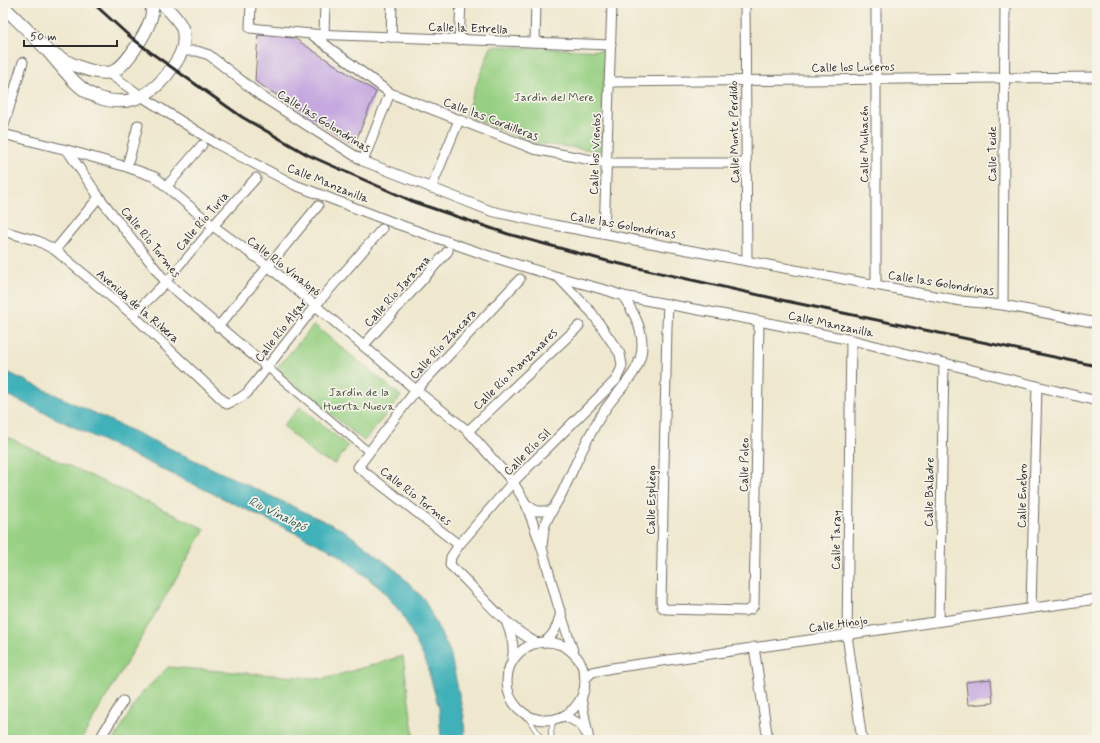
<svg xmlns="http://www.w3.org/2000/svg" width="1100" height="743" viewBox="0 0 1100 743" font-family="Mynerve,sans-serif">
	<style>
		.green { fill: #97d083; stroke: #617e57 }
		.water { fill: #41b1b9; stroke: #366e72 }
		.building { fill: #c5a7e0 }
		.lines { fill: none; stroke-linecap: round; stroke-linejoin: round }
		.service-casing { stroke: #706d64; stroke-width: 6 }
		.pedestrian-casing { stroke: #706d64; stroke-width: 9 }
		.minor-casing { stroke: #706d64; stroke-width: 11 }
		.tertiary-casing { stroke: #706d64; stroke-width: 14 }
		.service { stroke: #fff; stroke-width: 4.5 }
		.pedestrian { stroke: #fff; stroke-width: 7 }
		.minor { stroke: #fff; stroke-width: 9 }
		.tertiary { stroke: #fff; stroke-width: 12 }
		.rail { stroke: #2b2b2b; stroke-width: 3 }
		.labels { text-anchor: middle; stroke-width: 3.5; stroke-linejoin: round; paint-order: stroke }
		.street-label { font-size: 12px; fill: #2b2b2b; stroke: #f7f3e8 }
		.park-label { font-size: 12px; fill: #465441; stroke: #f7f3e8 }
		.water-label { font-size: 13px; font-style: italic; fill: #335a5d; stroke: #f7f3e8 }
	</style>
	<rect width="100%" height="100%" fill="#f7f3e8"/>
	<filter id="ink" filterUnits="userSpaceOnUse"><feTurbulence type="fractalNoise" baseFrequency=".025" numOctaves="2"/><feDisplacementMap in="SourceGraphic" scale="8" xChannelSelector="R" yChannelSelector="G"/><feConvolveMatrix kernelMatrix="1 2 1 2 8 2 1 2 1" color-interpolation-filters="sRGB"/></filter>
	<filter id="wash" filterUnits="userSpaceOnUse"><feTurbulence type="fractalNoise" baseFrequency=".012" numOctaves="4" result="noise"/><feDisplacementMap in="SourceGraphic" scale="16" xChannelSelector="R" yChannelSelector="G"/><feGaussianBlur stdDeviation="0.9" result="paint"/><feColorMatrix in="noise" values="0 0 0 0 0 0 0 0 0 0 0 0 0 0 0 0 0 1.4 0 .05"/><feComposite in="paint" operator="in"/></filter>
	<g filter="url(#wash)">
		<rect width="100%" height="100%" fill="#efe8cf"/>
		<!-- green -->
		<g class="green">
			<polygon points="491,46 605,51 601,151 534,143 465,115"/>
			<polygon points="314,325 401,396 364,441 276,369"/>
			<polygon points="300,407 348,446 335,464 318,457 283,426"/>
			<polygon points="3,435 205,529 81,740 3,740"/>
			<polygon points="403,656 414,740 114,740 140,695 168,667 324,679"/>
		</g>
		<!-- water -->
		<polygon class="water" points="3,370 345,531 397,571 424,599 450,652 464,717 465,740 441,740 439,708 426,662 402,614 381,589 337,553 3,393"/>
		<g id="blocks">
			<!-- building -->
			<g class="building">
				<polygon points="258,35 294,38 376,92 354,145 255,81"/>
				<polygon points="991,679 993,703 968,705 966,682"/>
			</g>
		</g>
	</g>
	<g filter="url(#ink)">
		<use href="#blocks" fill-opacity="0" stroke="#706d64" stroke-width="1"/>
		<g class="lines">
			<!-- service casing -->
			<g class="service-casing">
				<g id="service">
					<polyline points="527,716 542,740"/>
					<polyline points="552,740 551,733 553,720"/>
				</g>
			</g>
			<!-- pedestrian casing -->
			<g class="pedestrian-casing">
				<g id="pedestrian">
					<polyline points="166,282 213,226"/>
					<polyline points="267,367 369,452"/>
				</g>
			</g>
			<!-- minor casing -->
			<g class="minor-casing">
				<g id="minor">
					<polyline points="251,3 250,28 311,34"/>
					<polyline points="745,3 747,261"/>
					<polyline points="324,34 325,3"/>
					<polyline points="391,37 392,3"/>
					<polyline points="459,40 461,3"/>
					<polyline points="535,42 536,3"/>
					<polyline points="611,45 311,34 390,93 534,149 607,163 746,163"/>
					<polyline points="182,51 197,51 209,55 261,96 363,161 491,211 554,225 961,301 1003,305 1097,323"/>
					<polyline points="107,72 141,96 217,144 295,185 397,224 486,255 558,277 609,291 623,296 759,321 856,341 1097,401"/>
					<polyline points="609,82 1097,77"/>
					<polyline points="3,128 23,62"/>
					<polyline points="3,134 67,150 127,167 155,177 213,226 268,266 416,390 468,431 513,482 526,504 542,548 558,605 574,654"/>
					<polyline points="67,150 99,197 166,282 267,367"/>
					<polyline points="363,161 390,93"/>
					<polyline points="127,167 138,125"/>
					<polyline points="167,186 202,145"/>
					<polyline points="431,188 459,120"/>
					<polyline points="213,226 256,178"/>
					<polyline points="3,231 38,241 55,250 133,315 227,404 240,398 247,393 315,306 382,229"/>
					<polyline points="604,234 612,3"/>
					<polyline points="55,250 99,197"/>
					<polyline points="876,285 876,3"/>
					<polyline points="668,304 667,327 661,602 662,607 666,609 745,611 751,609 754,605 759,321"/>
					<polyline points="1003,305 1005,3"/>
					<polyline points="133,315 166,282"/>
					<polyline points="218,327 318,206"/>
					<polyline points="851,340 847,635 862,740"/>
					<polyline points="363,346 448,251"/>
					<polyline points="468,431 579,326"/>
					<polyline points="526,504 536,511 552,511"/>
					<polyline points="459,545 358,467 416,390 520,279"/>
					<path d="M542 546C543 539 543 532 545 525 549 514 557 503 562 493 575 466 587 436 604 411 618 389 643 372 642 344 642 326 632 310 623 296"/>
					<polyline points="1031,607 1037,386"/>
					<polyline points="939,621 944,363"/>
					<path d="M507 624C512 636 515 648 512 660"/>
					<circle cx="546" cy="681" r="39"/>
					<path d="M544 642C555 635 558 624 561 612"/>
					<path d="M537 643C501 624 479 591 450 565L451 557 459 545 513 482 616 380 621 369 622 365 620 354 592 313 558 277"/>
					<polyline points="754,647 768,740"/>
					<polyline points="585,679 592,672 612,668 1097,599"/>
					<polyline points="581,698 589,740"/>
					<polyline points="565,716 580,724 586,733"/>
					<polyline points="99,740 123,701"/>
				</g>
			</g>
			<!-- tertiary casing -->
			<g class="tertiary-casing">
				<g id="tertiary">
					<path d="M3 6C17 20 31 33 44 47 60 63 75 89 97 97 130 109 153 95 172 68 180 57 186 46 183 31 180 20 169 10 161 3"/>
					<path d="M56 55C69 64 97 76 112 72 126 67 152 26 152 11 153 8 151 6 149 3"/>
				</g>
			</g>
			<!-- service -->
			<use href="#service" class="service"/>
			<!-- pedestrian -->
			<use href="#pedestrian" class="pedestrian"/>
			<!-- minor -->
			<use href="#minor" class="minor"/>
			<!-- tertiary -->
			<use href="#tertiary" class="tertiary"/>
			<!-- rail -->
			<polyline class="rail" points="93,3 127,34 150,52 242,117 308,155 414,202 508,234 607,261 786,301 1097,366"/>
		</g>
	</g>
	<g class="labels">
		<!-- street labels -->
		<g class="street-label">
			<text transform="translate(468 28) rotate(2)" y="4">Calle la Estrella</text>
			<text transform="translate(853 67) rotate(-1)" y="4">Calle los Luceros</text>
			<text transform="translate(491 119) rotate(21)" y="4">Calle las Cordilleras</text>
			<text transform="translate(324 121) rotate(32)" y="4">Calle las Golondrinas</text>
			<text transform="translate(734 132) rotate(-91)" y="4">Calle Monte Perdido</text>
			<text transform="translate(864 144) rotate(-90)" y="4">Calle Mulhacén</text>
			<text transform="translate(595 154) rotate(-88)" y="4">Calle los Vientos</text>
			<text transform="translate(992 154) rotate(-90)" y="4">Calle Teide</text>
			<text transform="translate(328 183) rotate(22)" y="4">Calle Manzanilla</text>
			<text transform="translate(202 221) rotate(-49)" y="4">Calle Río Turia</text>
			<text transform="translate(623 225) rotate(10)" y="4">Calle las Golondrinas</text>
			<text transform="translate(151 242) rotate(51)" y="4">Calle Río Tormes</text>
			<text transform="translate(284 266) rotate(38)" y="4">Calle Río Vinalopó</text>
			<text transform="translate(941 283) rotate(9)" y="4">Calle las Golondrinas</text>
			<text transform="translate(397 291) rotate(-48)" y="4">Calle Río Jarama</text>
			<text transform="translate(138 306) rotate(41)" y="4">Avenida de la Ribera</text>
			<text transform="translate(831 324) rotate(12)" y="4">Calle Manzanilla</text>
			<text transform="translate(281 330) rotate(-52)" y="4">Calle Río Algar</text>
			<text transform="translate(443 344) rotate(-47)" y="4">Calle Río Záncara</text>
			<text transform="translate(515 369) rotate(-44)" y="4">Calle Río Manzanares</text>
			<text transform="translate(527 452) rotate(-45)" y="4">Calle Río Sil</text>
			<text transform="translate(744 465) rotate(-89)" y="4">Calle Poleo</text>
			<text transform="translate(929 492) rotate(-89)" y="4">Calle Baladre</text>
			<text transform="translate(416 496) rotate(38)" y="4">Calle Río Tormes</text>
			<text transform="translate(1022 496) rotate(-89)" y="4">Calle Enebro</text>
			<text transform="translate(651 500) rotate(-89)" y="4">Calle Espliego</text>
			<text transform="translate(836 540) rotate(-89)" y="4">Calle Taray</text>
			<text transform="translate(838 624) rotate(-8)" y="4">Calle Hinojo</text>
		</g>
		<!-- park labels -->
		<g class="park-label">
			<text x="554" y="101">Jardín del Mere</text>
			<text x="359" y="396">Jardín de la<tspan x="359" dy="14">Huerta Nueva</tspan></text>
		</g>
		<!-- water labels -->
		<g class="water-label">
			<text transform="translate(278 513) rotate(26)" y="5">Riu Vinalopó</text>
		</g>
	</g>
	<!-- margin -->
	<rect width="1100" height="743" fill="none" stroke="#f7f3e8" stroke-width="16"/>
	<!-- scale -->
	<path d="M24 40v6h93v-6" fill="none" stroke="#2b2b2b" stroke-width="2"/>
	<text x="30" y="40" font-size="12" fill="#2b2b2b" stroke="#f7f3e8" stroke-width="3" paint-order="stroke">50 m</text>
</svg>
